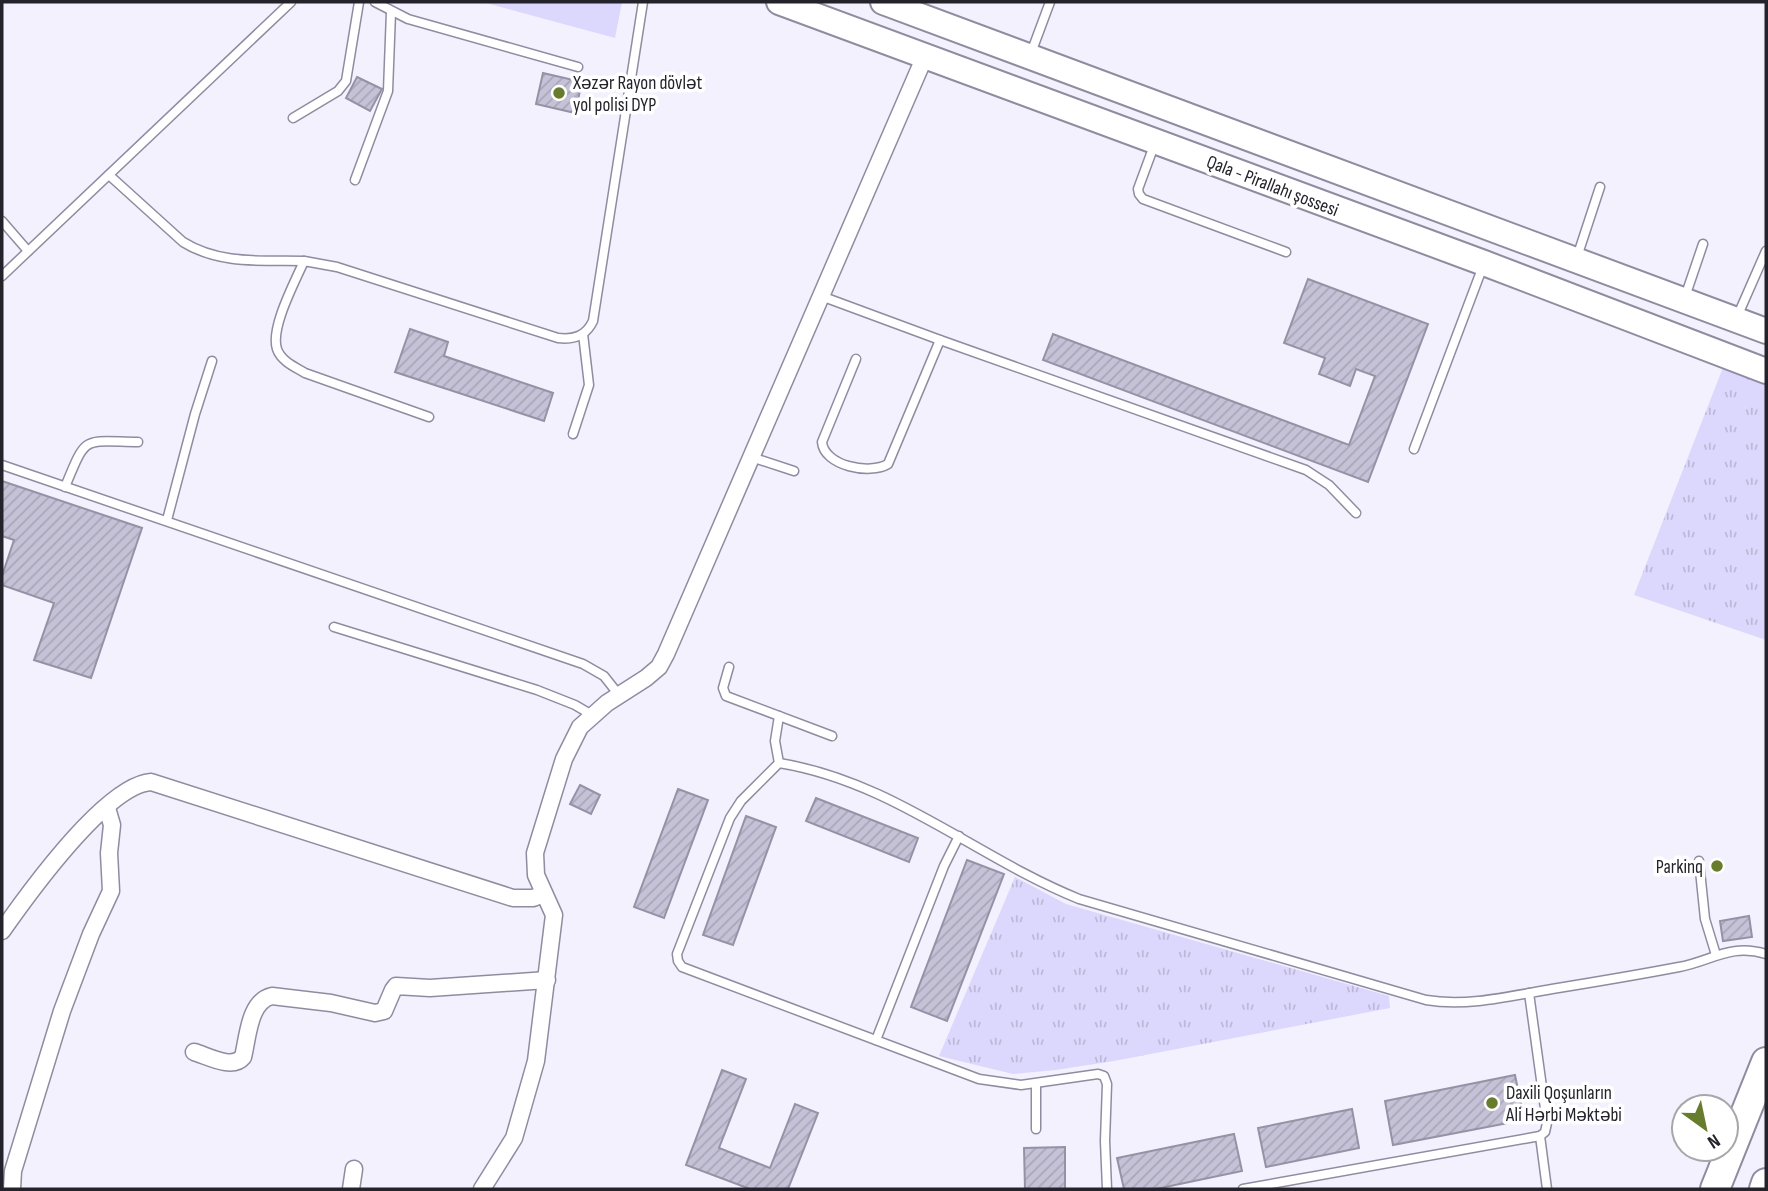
<svg xmlns="http://www.w3.org/2000/svg" width="1768" height="1191" viewBox="0 0 1768 1191" font-family="'Sofia Sans Condensed',sans-serif">
	<style>
		.green { fill: #dcd7fc }
		.park { fill: url(#park-tufts) }
		.building { fill: url(#building-hatch); stroke: #9592a6; stroke-width: 2 }
		.lines { fill: none; stroke-linecap: round; stroke-linejoin: round }
		.service-casing { stroke: #8f8ca0; stroke-width: 11 }
		.minor-casing { stroke: #8f8ca0; stroke-width: 19 }
		.primary-casing { stroke: #8f8ca0; stroke-width: 28 }
		.motorway-casing { stroke: #8f8ca0; stroke-width: 32 }
		.service { stroke: #fff; stroke-width: 8 }
		.minor { stroke: #fff; stroke-width: 16 }
		.primary { stroke: #fff; stroke-width: 24 }
		.motorway { stroke: #fff; stroke-width: 28 }
		.poi-dot { fill: #677c2d; stroke: #fff; stroke-width: 2.5 }
		.labels { text-anchor: middle; stroke-width: 7; stroke-linejoin: round; paint-order: stroke }
		.poi-label { font-size: 19px; fill: #24232b; stroke: #fff; text-anchor: start }
		.street-label { font-size: 19px; fill: #24232b; stroke: #fff }
	</style>
	<defs>
		<pattern id="park-tufts" width="24" height="20" patternUnits="userSpaceOnUse" patternTransform="scale(1.75)"><rect width="24" height="20" fill="#dcd7fc"/><path d="M3 7l-1-3M5 7V3M7 7l1-3M15 17l-1-3M17 17v-4M19 17l1-3" fill="none" stroke="#bdb8d8"/></pattern>
		<pattern id="building-hatch" width="6" height="6" patternUnits="userSpaceOnUse" patternTransform="scale(1.75)"><rect width="6" height="6" fill="#c5c2d7"/><path d="M-1 1l2-2M0 6l6-6M5 7l2-2" fill="none" stroke="#a9a6b9"/></pattern>
	</defs>
	<rect width="100%" height="100%" fill="#f3f1fe"/>
	<!-- green -->
	<polygon class="green" points="482,2 622,2 615,38"/>
	<!-- park -->
	<g class="park">
		<polygon points="1724,365 1766,382 1766,640 1634,595"/>
		<polygon points="1015,877 1066,904 1389,996 1390,1008 1114,1061 1056,1070 1013,1074 939,1056"/>
	</g>
	<!-- building -->
	<g class="building">
		<polygon points="543,73 582,82 575,113 536,104"/>
		<polygon points="357,77 382,89 370,111 346,98"/>
		<polygon points="1308,279 1428,324 1368,482 1043,360 1053,334 1349,445 1375,376 1356,369 1350,386 1319,374 1325,358 1284,343"/>
		<polygon points="410,329 448,342 444,356 553,393 544,421 395,372"/>
		<polygon points="2,481 142,528 91,678 34,660 54,603 2,585 2,576 14,540 2,536"/>
		<polygon points="580,785 600,795 591,814 570,804"/>
		<polygon points="678,789 708,800 664,918 634,907"/>
		<polygon points="816,798 918,838 909,862 806,821"/>
		<polygon points="746,816 776,827 733,945 703,935"/>
		<polygon points="967,860 1004,874 947,1021 911,1007"/>
		<polygon points="1749,916 1752,937 1723,941 1720,921"/>
		<polygon points="722,1070 746,1079 719,1148 770,1168 795,1104 818,1113 788,1189 750,1189 686,1165"/>
		<polygon points="1515,1075 1524,1120 1393,1145 1385,1101"/>
		<polygon points="1352,1109 1359,1148 1266,1167 1258,1128"/>
		<polygon points="1234,1134 1242,1171 1156,1189 1124,1189 1117,1158"/>
		<polygon points="1065,1147 1065,1189 1025,1189 1024,1148"/>
	</g>
	<g class="lines">
		<!-- service casing -->
		<g class="service-casing">
			<g id="service">
				<polyline points="375,2 408,19 578,67"/>
				<polyline points="1031,53 1050,2"/>
				<polyline points="293,118 338,91 346,81 359,2"/>
				<polyline points="1155,143 1138,189 1139,194 1143,199 1286,252"/>
				<path d="M109 175 183 242C220 265 262 260 304 261"/>
				<polyline points="355,180 388,91 391,12"/>
				<polyline points="2,221 28,251"/>
				<polyline points="1577,257 1600,187"/>
				<polyline points="2,276 291,2"/>
				<polyline points="821,296 940,340 1306,470 1329,485 1356,513"/>
				<polyline points="1685,297 1703,244"/>
				<polyline points="1737,317 1766,251"/>
				<path d="M856 359 822 442C824 466 870 475 888 464L940 340"/>
				<path d="M429 417 305 373C295 367 281 361 277 349 270 328 295 282 304 261L337 267 558 338C574 340 586 336 593 321L643 2"/>
				<polyline points="573,434 589,385 583,334"/>
				<polyline points="1414,449 1483,266"/>
				<polyline points="751,457 794,471"/>
				<polyline points="2,465 583,664 604,676 619,695"/>
				<path d="M65 487C87 434 82 441 138 442"/>
				<polyline points="167,520 195,414 212,361"/>
				<polyline points="334,627 537,690 575,705 592,715"/>
				<polyline points="729,667 723,688 726,696 832,736"/>
				<polyline points="779,716 775,741 779,763"/>
				<polyline points="1699,861 1705,919 1716,955"/>
				<polyline points="876,1040 944,866 959,836"/>
				<polyline points="1036,1129 1036,1084"/>
				<polyline points="1540,1136 1547,1189"/>
				<path d="M1107 1189 1105 1141 1107 1084 1104 1076 1098 1074 1021 1085 979 1079 682 967 678 961 677 954 730 818 741 801 779 763C892 781 977 858 1079 899L1426 1000C1467 1007 1511 996 1552 989 1595 982 1637 975 1679 967 1712 961 1730 943 1766 954"/>
				<polyline points="1243,1189 1540,1136 1545,1132 1547,1123 1529,993"/>
			</g>
		</g>
		<!-- minor casing -->
		<g class="minor-casing">
			<g id="minor">
				<path d="M2 931C28 894 106 785 151 782L513 898H533L544 894"/>
				<path d="M194 1052C208 1056 232 1070 243 1057 248 1037 249 1001 272 996L331 1003 375 1013 384 1011 393 990 396 986 430 988 547 980"/>
				<polyline points="12,1189 13,1171 62,1011 91,934 111,891 109,853 112,825 107,808"/>
				<polyline points="351,1189 354,1169"/>
				<polyline points="482,1189 514,1138 536,1061 554,915 536,875 535,853 564,759 580,727 607,703 646,678 659,667 666,654 925,56"/>
			</g>
		</g>
		<!-- primary casing -->
		<g class="primary-casing">
			<g id="primary">
				<polyline points="779,2 1484,263 1766,371"/>
				<polyline points="883,2 1766,331"/>
			</g>
		</g>
		<!-- motorway casing -->
		<g class="motorway-casing">
			<g id="motorway">
				<polyline points="1715,1189 1766,1062"/>
				<polyline points="1764,1189 1766,1183"/>
			</g>
		</g>
		<!-- service -->
		<use href="#service" class="service"/>
		<!-- minor -->
		<use href="#minor" class="minor"/>
		<!-- primary -->
		<use href="#primary" class="primary"/>
		<!-- motorway -->
		<use href="#motorway" class="motorway"/>
	</g>
	<!-- markers -->
	<g class="poi-dot">
		<circle cx="559" cy="93" r="7"/>
		<circle cx="1717" cy="866" r="7"/>
		<circle cx="1492" cy="1103" r="7"/>
	</g>
	<g class="labels">
		<!-- poi labels -->
		<g class="poi-label">
			<text x="573" y="89">Xəzər Rayon dövlət<tspan x="573" dy="22">yol polisi DYP</tspan></text>
			<text x="1703" y="873" text-anchor="end">Parkinq</text>
			<text x="1506" y="1099">Daxili Qoşunların<tspan x="1506" dy="22">Ali Hərbi Məktəbi</tspan></text>
		</g>
		<!-- street labels -->
		<g class="street-label">
			<text transform="translate(1273 185) rotate(21)" y="7">Qala - Pirallahı şossesi</text>
		</g>
	</g>
	<!-- border -->
	<rect width="1768" height="1191" fill="none" stroke="#24232b" stroke-width="7"/>
	<!-- north arrow -->
	<g transform="translate(1705 1128) rotate(147)"><circle r="33" fill="#ffffff" stroke="#a7a7aa" stroke-width="2"/>
	<path d="M0-5L12 26L0 18L-12 26Z" fill="#677c2d"/>
	<text y="-10" font-size="19" font-weight="bold" text-anchor="middle" fill="#24232b">N</text>
	</g>
</svg>
